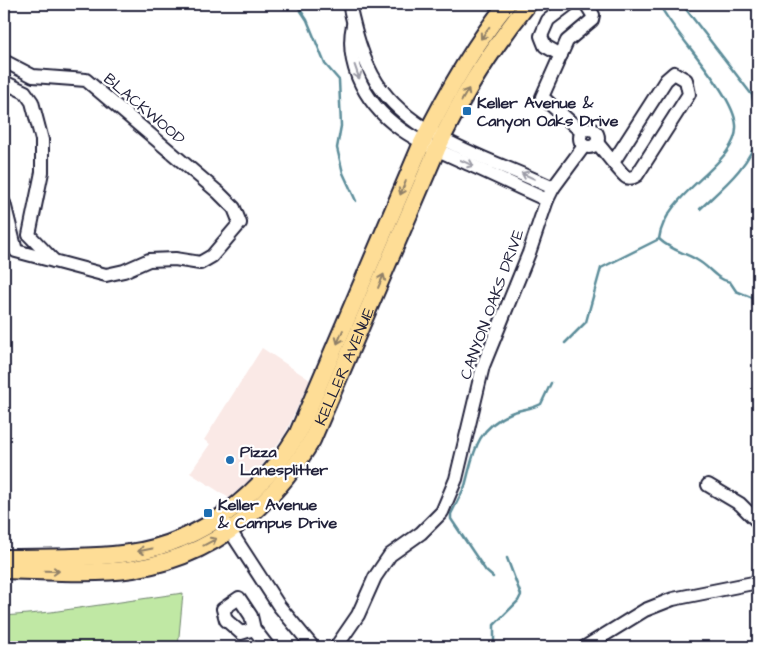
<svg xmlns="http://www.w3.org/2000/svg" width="762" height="651" viewBox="0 0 762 651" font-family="'Architects Daughter',sans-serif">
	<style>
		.built { fill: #fae9e6 }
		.green { fill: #c0e8a4; stroke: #718570 }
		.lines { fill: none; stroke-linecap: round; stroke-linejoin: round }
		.stream { stroke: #5c8d9a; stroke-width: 2.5 }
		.minor-casing { stroke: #22223b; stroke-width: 16 }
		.major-casing { stroke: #22223b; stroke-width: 20 }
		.minor { stroke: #fff; stroke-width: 12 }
		.major { stroke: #fedd96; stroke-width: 16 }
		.oneway { stroke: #908068 }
		.oneway2 { stroke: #9c9ca7 }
		.poi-dot { fill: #1f6fb2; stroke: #fff; stroke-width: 2 }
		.labels { text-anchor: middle; stroke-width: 4.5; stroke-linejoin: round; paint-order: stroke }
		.poi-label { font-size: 16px; font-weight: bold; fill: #22223b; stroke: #fff; text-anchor: start }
		.street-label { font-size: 16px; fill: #22223b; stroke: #fff }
	</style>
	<rect width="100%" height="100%" fill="#fff"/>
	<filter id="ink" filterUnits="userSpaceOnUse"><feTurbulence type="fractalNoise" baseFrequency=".02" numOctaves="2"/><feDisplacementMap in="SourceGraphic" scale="10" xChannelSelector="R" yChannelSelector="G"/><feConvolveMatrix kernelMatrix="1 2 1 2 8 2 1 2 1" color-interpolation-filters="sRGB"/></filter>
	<g filter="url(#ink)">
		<!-- built -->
		<polygon class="built" points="262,348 310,380 285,434 254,476 229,498 190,473 210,444 204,440"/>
		<!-- green -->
		<polygon class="green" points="183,593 178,647 4,647 4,616 51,612"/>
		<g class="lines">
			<!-- stream -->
			<g class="stream">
				<polyline points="299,4 299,8 307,20 325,64 339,80 341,126 337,148 343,173 356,201"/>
				<polyline points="682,4 752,95 758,124"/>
				<path d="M700 209C722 188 750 166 758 135"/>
				<path d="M659 239C672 251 684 252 697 260 710 267 715 279 730 282L736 291 758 300"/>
				<path d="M565 343 586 322 601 268 659 239C665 191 739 164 736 125 733 92 677 38 659 4"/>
				<path d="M465 486C474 453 475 429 511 413 521 409 532 409 541 404L551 383"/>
				<polyline points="465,486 451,514 451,519 486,571 493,577"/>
				<polyline points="494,647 494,625 518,601 521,595 507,558"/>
			</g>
			<!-- minor casing -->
			<g class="minor-casing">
				<g id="minor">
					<path d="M349 4C355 30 362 60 377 83 413 139 495 160 553 188"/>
					<path d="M353 25C349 43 351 59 358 77 379 128 427 145 473 166 498 177 522 189 547 200"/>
					<polyline points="561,55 545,46 541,36 548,20 569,4"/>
					<polyline points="4,61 33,76 86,80 219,193 234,208 240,223 212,256 200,263 175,259 149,260 124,271 106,275 16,251 4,203"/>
					<polyline points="4,82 25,92 32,102 42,140 42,172 29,235 54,261"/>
					<circle cx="589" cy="138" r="9"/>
					<polyline points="582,132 542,97 567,41 592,20 593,15 586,4"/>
					<path d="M597 143C602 148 623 176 626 177 630 179 634 177 637 175L689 94 686 80 674 73 666 80 614 161"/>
					<polyline points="708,485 740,504 758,522"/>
					<polyline points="225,523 279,606 313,647"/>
					<polyline points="254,629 241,633 226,620 223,609 239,598 251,616 254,629 268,647"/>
					<polyline points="336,647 358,615 375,577 390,555 421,533 442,512 456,479 483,366 529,253 547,200 553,188 584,146"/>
					<polyline points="585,647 645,610 673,599 758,582"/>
				</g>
			</g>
			<!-- major casing -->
			<g class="major-casing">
				<g id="major">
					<path d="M4 558C45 557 88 559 130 553 203 542 261 495 298 433L422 143C446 94 473 46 507 4"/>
					<path id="s1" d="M4 570C46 571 91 575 133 569 213 556 271 508 312 440L437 149C461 97 492 48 528 4"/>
				</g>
			</g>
			<!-- minor -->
			<use href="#minor" class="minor"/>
			<!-- major -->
			<use href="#major" class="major"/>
		</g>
		<!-- one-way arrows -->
		<defs><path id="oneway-shaft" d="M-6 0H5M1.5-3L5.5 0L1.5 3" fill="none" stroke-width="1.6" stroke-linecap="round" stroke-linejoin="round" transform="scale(1.25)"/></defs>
		<g class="oneway">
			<use href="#oneway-shaft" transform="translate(485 33) rotate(125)"/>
			<use href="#oneway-shaft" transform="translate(465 95) rotate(-60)"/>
			<use href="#oneway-shaft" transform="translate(403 188) rotate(113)"/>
			<use href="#oneway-shaft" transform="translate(381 281) rotate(-67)"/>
			<use href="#oneway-shaft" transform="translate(340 337) rotate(113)"/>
			<use href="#oneway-shaft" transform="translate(210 542) rotate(-28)"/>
			<use href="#oneway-shaft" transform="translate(145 550) rotate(169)"/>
			<use href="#oneway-shaft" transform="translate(52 571) rotate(1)"/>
		</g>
		<g class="oneway2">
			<use href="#oneway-shaft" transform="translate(357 72) rotate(71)"/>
			<use href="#oneway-shaft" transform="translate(467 163) rotate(24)"/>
			<use href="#oneway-shaft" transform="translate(528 176) rotate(-155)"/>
		</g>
	</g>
	<!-- markers -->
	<g class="poi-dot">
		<rect x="462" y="106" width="10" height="10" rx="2.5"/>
		<circle cx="230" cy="460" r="5"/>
		<rect x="203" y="508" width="10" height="10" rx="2.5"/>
	</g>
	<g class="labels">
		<!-- poi labels -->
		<g class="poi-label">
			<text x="477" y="108">Keller Avenue &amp;<tspan x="477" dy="18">Canyon Oaks Drive</tspan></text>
			<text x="240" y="457">Pizza<tspan x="240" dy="18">Lanesplitter</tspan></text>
			<text x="218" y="510">Keller Avenue<tspan x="218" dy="18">&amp; Campus Drive</tspan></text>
		</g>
		<!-- street labels -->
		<g class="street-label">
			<text transform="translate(145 108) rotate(40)" y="6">BLACKWOOD</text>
			<text transform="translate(491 304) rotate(-70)" y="6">CANYON OAKS DRIVE</text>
			<text dy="6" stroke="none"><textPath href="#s1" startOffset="438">KELLER AVENUE</textPath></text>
		</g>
	</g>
	<!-- margin -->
	<rect width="762" height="651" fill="none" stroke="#fff" stroke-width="20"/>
	<rect x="10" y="10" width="742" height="631" fill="none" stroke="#22223b" stroke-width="2" filter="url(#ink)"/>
</svg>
